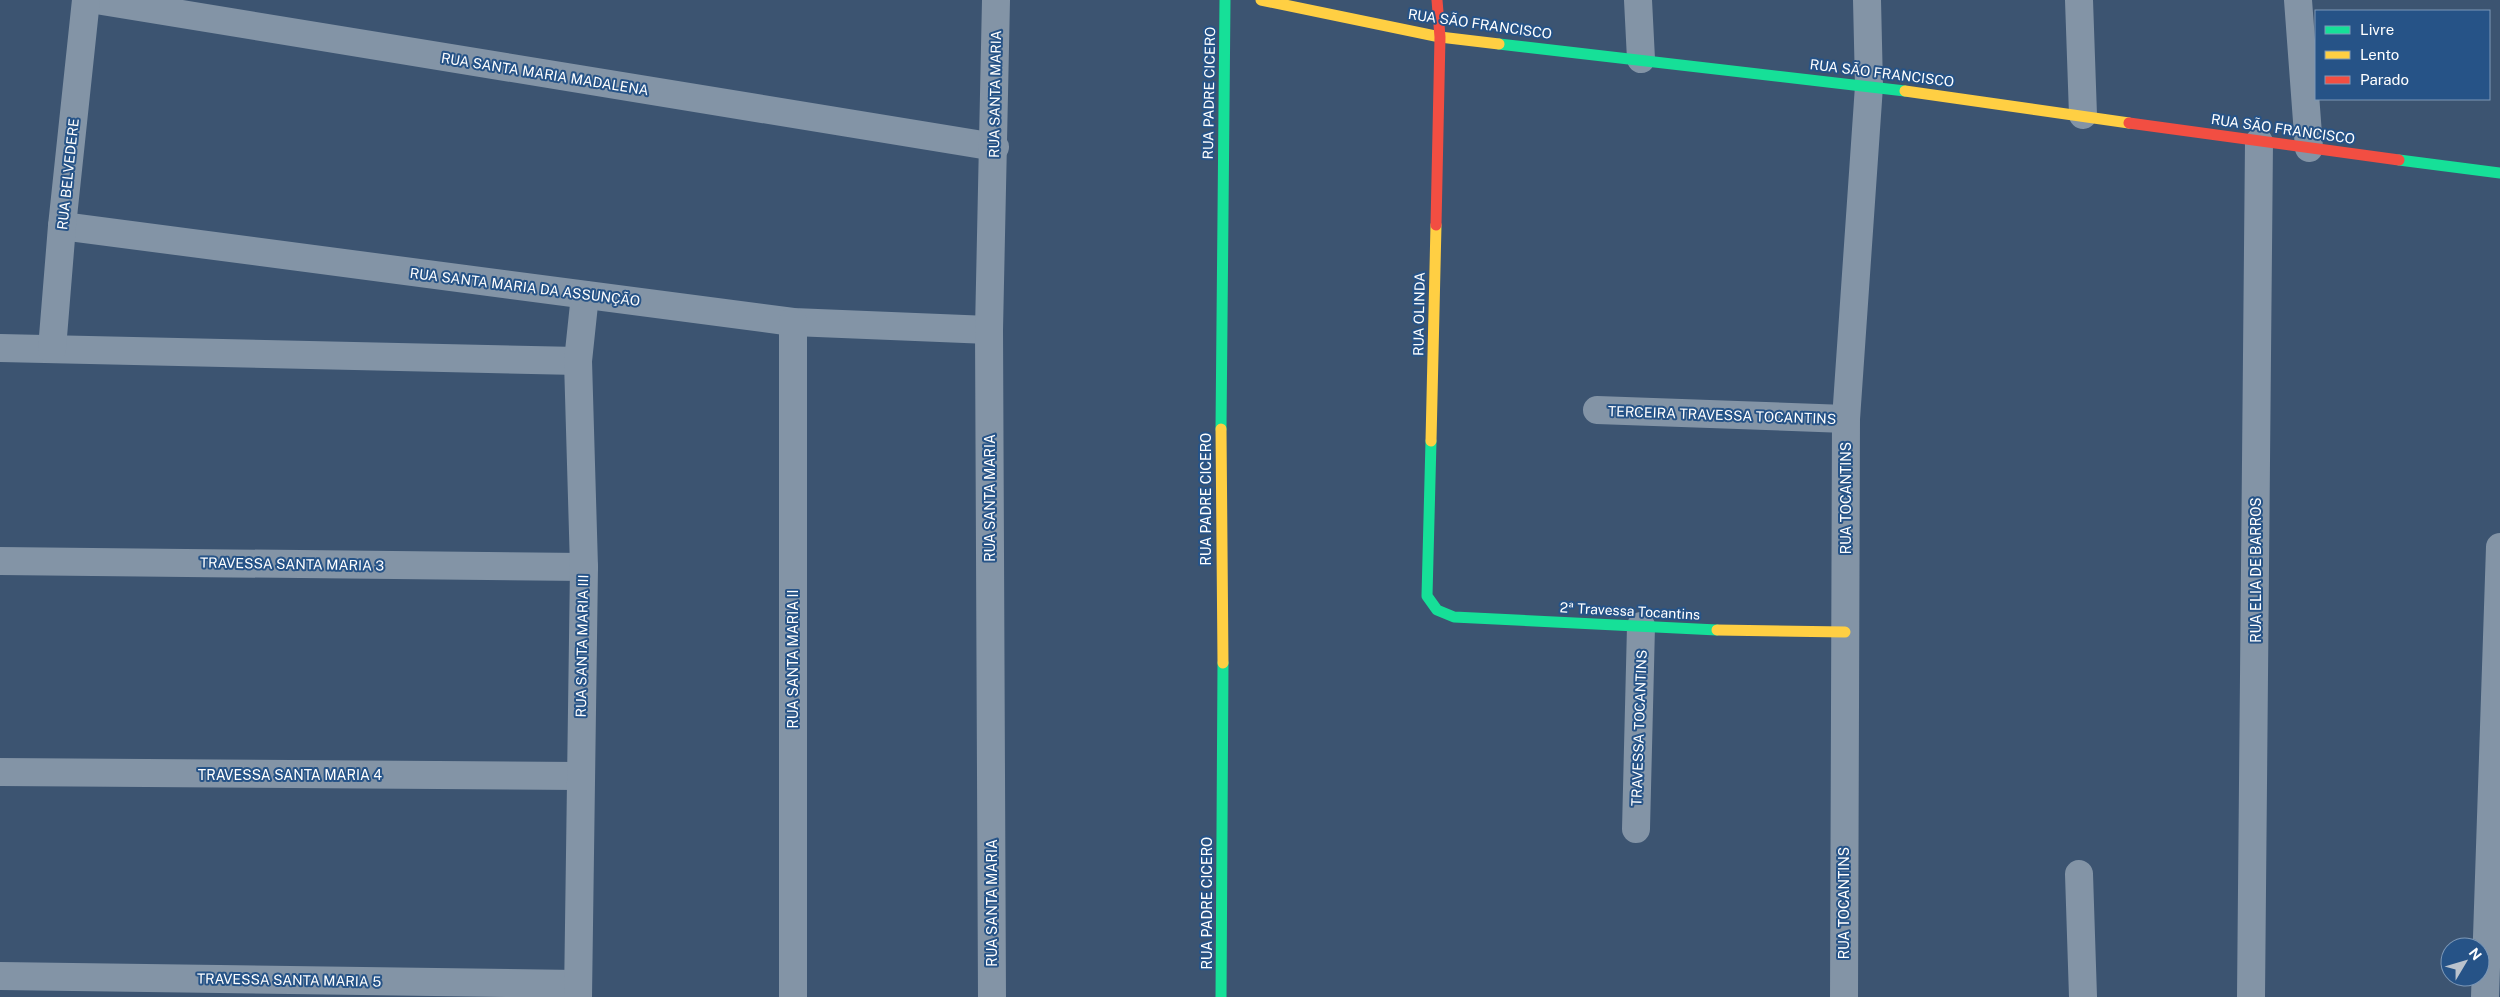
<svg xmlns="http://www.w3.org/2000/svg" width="2500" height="997" viewBox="0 0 2500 997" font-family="'Public Sans',sans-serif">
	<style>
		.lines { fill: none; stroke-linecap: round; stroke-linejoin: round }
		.street { stroke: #8394a6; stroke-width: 28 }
		.fast { stroke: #16e098; stroke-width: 11 }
		.slow { stroke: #ffcf43; stroke-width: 11 }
		.jam { stroke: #f24e42; stroke-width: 11 }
		.labels { text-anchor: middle; stroke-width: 4; stroke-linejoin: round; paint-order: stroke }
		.street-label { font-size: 14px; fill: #fff; stroke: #265387 }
	</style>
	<rect width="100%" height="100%" fill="#3c5471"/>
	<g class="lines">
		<!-- street -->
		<g class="street">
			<polyline points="96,0 995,147"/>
			<polyline points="1638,0 1641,59"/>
			<polyline points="2079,0 2083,115"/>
			<polyline points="2298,0 2309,148"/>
			<polyline points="62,226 793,322 989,330"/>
			<polyline points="0,348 578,361"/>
			<polyline points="52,349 62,226 86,0"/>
			<polyline points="1597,410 1846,419"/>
			<polyline points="0,561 584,567"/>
			<polyline points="0,772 579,776"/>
			<polyline points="1636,829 1641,626"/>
			<polyline points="2079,874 2083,997"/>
			<polyline points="0,976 577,984"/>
			<polyline points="578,997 584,567 578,361 585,295"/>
			<polyline points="793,997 793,322"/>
			<polyline points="992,997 989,330 996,0"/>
			<polyline points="1844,997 1846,419 1869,86 1867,0"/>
			<polyline points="2251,997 2259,142"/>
			<polyline points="2485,997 2500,547"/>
		</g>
		<!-- fast -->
		<g class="fast">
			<polyline points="1499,44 1905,91"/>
			<polyline points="2399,160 2500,173"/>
			<polyline points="1221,429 1225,0"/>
			<polyline points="1431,441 1427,596 1437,610 1454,617 1717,630"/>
			<polyline points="1221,997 1223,663"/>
		</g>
		<!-- slow -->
		<g class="slow">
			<polyline points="1261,0 1440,37 1499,44"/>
			<polyline points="1905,91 2129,123"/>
			<polyline points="1221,429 1223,663"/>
			<polyline points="1431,441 1436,225"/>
			<polyline points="1717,630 1845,632"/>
		</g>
		<!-- jam -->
		<g class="jam">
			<polyline points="2129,123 2399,160"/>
			<polyline points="1436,225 1440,37 1437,0"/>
		</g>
	</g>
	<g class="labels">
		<!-- street labels -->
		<g class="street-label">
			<text transform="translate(1480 24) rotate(8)" y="5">RUA SÃO FRANCISCO</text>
			<text transform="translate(1882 73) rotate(7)" y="5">RUA SÃO FRANCISCO</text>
			<text transform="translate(545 74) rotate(9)" y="5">RUA SANTA MARIA MADALENA</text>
			<text transform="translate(1209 93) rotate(-89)" y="5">RUA PADRE CICERO</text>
			<text transform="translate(995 94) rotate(-89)" y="5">RUA SANTA MARIA</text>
			<text transform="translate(2283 129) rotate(8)" y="5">RUA SÃO FRANCISCO</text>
			<text transform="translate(68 174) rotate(-84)" y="5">RUA BELVEDERE</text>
			<text transform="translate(525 287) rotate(7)" y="5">RUA SANTA MARIA DA ASSUNÇÃO</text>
			<text transform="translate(1419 314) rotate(-89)" y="5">RUA OLINDA</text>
			<text transform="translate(1722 415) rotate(2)" y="5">TERCEIRA TRAVESSA TOCANTINS</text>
			<text transform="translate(990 498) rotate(-90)" y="5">RUA SANTA MARIA</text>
			<text transform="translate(1846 498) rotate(-90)" y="5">RUA TOCANTINS</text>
			<text transform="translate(1206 499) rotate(-90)" y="5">RUA PADRE CICERO</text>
			<text transform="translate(292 564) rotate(1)" y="5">TRAVESSA SANTA MARIA 3</text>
			<text transform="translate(2256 570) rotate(-90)" y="5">RUA ELIA DE BARROS</text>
			<text transform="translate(1630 611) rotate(3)" y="5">2ª Travessa Tocantins</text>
			<text transform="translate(582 646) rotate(-89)" y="5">RUA SANTA MARIA III</text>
			<text transform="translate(793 659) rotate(-90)" y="5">RUA SANTA MARIA II</text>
			<text transform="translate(1639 728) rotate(-88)" y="5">TRAVESSA TOCANTINS</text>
			<text x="290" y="780">TRAVESSA SANTA MARIA 4</text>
			<text transform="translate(992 903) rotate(-90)" y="5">RUA SANTA MARIA</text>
			<text transform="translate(1207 903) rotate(-90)" y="5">RUA PADRE CICERO</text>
			<text transform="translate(1844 903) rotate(-90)" y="5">RUA TOCANTINS</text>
			<text transform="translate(289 980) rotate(1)" y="5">TRAVESSA SANTA MARIA 5</text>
		</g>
	</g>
	<!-- legend -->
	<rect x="2315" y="10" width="175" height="90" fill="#265387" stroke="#7d98b7"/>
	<rect x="2325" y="26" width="25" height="8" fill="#16e098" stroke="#7d98b7"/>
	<text x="2360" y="35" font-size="15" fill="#ffffff">Livre</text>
	<rect x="2325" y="51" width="25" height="8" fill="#ffcf43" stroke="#7d98b7"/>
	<text x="2360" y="60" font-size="15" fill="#ffffff">Lento</text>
	<rect x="2325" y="76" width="25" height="8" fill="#f24e42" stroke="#7d98b7"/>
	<text x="2360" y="85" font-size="15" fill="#ffffff">Parado</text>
	<!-- north arrow -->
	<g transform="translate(2465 962) rotate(52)"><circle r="24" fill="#265387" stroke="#7d98b7"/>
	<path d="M0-4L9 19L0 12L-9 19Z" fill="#bbc3cd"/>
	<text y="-8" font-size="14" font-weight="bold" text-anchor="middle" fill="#ffffff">N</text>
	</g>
</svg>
